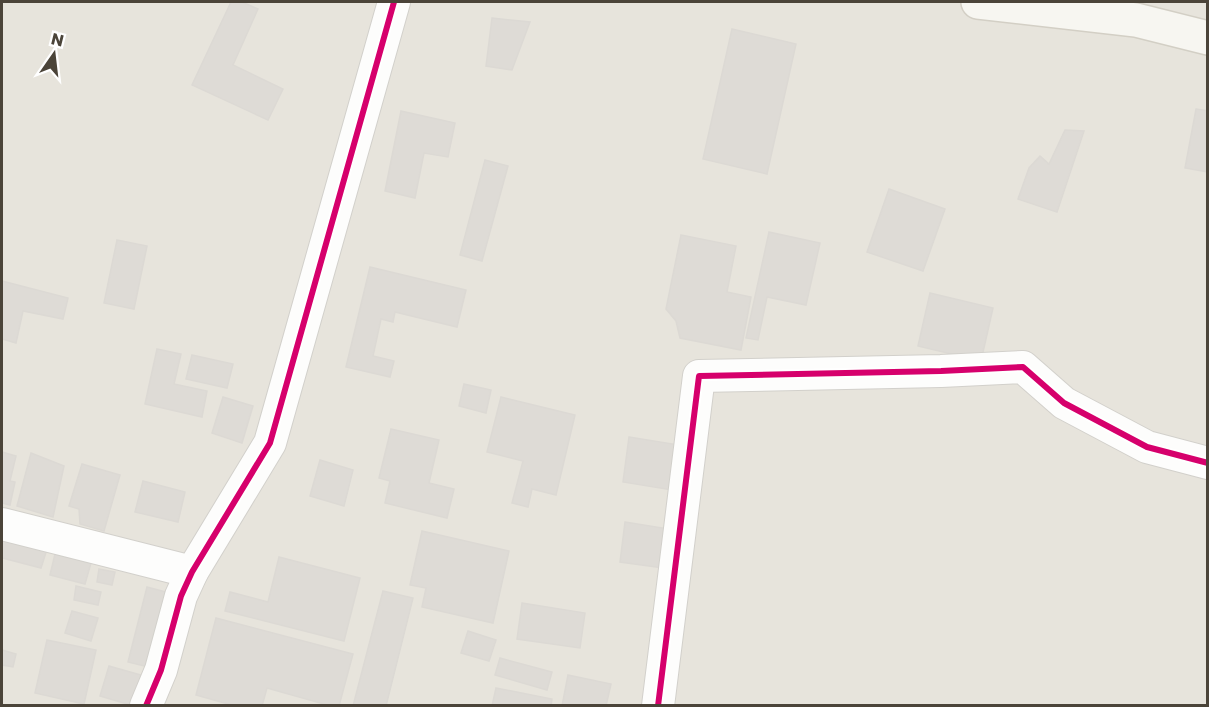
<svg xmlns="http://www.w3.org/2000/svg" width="1209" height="707" viewBox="0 0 1209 707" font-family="Poppins,sans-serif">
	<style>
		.residential { fill: #e7e4dc }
		.building { fill: #dedbd6; stroke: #dcd9d4; stroke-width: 1.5 }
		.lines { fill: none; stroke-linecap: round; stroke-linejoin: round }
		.minor-casing { stroke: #d2d0cb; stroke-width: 34 }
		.secondary-casing { stroke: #d3cfc5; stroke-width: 36 }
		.minor { stroke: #fdfdfc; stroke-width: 32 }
		.secondary { stroke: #f7f6f1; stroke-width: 33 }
		.cycleway-casing { stroke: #fff; stroke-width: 10 }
		.cycleway { stroke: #d6006c; stroke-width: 6 }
	</style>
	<rect width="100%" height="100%" fill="#f4f2ee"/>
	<!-- residential -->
	<rect class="residential" x="2" y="2" width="1205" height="703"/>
	<!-- building -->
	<g class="building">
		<polygon points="231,2 242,2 258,9 233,65 283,89 268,120 192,85"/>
		<polygon points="492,18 530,22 512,70 486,66"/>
		<polygon points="732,29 796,44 767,174 703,159"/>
		<polygon points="1196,109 1208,111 1208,172 1185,168"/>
		<polygon points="401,111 455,123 448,157 424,153 415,198 385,191"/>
		<polygon points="1065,130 1084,131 1057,212 1018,199 1029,168 1040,156 1049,164"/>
		<polygon points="485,160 508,166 482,261 460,255"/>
		<polygon points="889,189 945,209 923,271 867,252"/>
		<polygon points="769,232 820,243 806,305 767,297 758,340 746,338"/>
		<polygon points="681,235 736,246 727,292 751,297 741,350 680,338 676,321 666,309"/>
		<polygon points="117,240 147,246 134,309 104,303"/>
		<polygon points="370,267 466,290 457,327 395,312 393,322 381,319 373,356 394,361 390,377 346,367"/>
		<polygon points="2,281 68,298 63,319 23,311 16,343 2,339"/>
		<polygon points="930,293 993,308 981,361 918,346"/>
		<polygon points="157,349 181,354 174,384 207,391 202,417 145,404"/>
		<polygon points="192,355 233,364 227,388 186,379"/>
		<polygon points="464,384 491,390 486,413 459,406"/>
		<polygon points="223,397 253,406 242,443 212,433"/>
		<polygon points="501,397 575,415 556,495 532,489 528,507 512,503 523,461 487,452"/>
		<polygon points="391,429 439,440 429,483 454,489 447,518 385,503 390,481 379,478"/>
		<polygon points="629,437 679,445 672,490 623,482"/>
		<polygon points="2,452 16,456 10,481 15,482 10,505 2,503"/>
		<polygon points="31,453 64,466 53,517 17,506"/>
		<polygon points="320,460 353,470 344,506 310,496"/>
		<polygon points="82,464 120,475 104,531 80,524 79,509 69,506"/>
		<polygon points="143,481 185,492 178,522 135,512"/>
		<polygon points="625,522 669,529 663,568 620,562"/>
		<polygon points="422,531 509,551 493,623 422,607 426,588 410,585"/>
		<polygon points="2,533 48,546 41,568 2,558"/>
		<polygon points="55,554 91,563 85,584 50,575"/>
		<polygon points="279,557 360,578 344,641 225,611 230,592 268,602"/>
		<polygon points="99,569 115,572 112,585 97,582"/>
		<polygon points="76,586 101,592 98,605 74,600"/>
		<polygon points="147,587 181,596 161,670 128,662"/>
		<polygon points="383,591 413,598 386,706 353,706"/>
		<polygon points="522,603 585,613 580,648 517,639"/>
		<polygon points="72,611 98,618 91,641 65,633"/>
		<polygon points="216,618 353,654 339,706 331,706 267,688 262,706 235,706 196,695"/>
		<polygon points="468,631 496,640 489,661 461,653"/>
		<polygon points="47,640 96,650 84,704 35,693"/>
		<polygon points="2,650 16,654 13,667 2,665"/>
		<polygon points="500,658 552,672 547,690 495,675"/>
		<polygon points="109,666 148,677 134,706 100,696"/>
		<polygon points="568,675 611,684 606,706 562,706"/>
		<polygon points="496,688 552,699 551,706 492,706"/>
	</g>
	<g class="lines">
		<!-- minor casing -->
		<g class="minor-casing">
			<g id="minor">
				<polyline points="2,524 192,572"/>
				<polyline points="146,706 161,670 181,596 192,572 270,443 394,2"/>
				<polyline points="658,706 699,376 941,371 1023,367 1064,403 1147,447 1208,463"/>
			</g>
		</g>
		<!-- secondary casing -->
		<g class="secondary-casing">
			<polyline id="secondary" points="978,2 1136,20 1208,38"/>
		</g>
		<!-- minor -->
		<use href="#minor" class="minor"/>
		<!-- secondary -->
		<use href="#secondary" class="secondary"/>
		<!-- cycleway casing -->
		<g class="cycleway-casing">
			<g id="cycleway">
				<polyline points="146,706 161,670 181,596 192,572 270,443 394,2"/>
				<polyline points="658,706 699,376 941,371 1023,367 1064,403 1147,447 1208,463"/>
			</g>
		</g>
		<!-- cycleway -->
		<use href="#cycleway" class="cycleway"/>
	</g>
	<!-- border -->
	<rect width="1209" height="707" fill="none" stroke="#4b4439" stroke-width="6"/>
	<!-- north arrow -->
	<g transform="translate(54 54) rotate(14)" stroke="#ffffff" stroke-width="4.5" paint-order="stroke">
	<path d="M0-4.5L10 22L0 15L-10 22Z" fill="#4b4439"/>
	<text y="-9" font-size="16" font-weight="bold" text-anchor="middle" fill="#4b4439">N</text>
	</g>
</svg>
